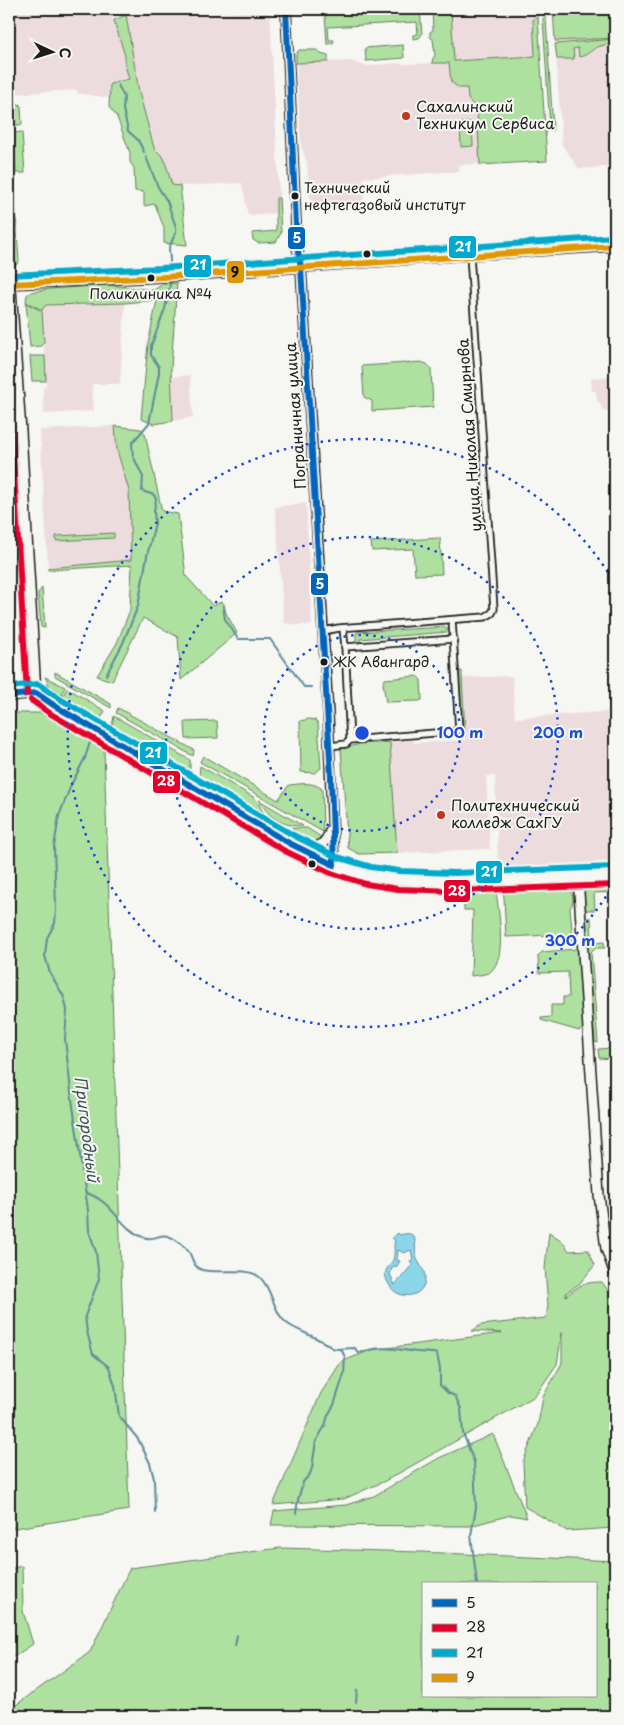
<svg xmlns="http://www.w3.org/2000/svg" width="624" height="1725" viewBox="0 0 624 1725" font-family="'Playpen Sans',sans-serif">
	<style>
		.built { fill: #eddcde }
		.green { fill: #aee0a0; stroke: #657e5e; fill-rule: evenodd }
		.water { fill: #8bd5eb; stroke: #5f8b98; fill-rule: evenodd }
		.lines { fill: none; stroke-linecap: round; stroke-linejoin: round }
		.stream { stroke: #5f8b98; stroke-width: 2 }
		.street-casing { stroke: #1c1c1c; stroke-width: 9 }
		.secondary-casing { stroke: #1c1c1c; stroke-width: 12 }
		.primary-casing { stroke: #1c1c1c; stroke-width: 12 }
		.street { stroke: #f6f6f2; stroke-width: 5.5 }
		.secondary { stroke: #f6f6f2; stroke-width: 9 }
		.primary { stroke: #f6f6f2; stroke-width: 9 }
		.bus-1-casing { stroke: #f6f6f2; stroke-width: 10 }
		.bus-2-casing { stroke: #f6f6f2; stroke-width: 10 }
		.bus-3-casing { stroke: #f6f6f2; stroke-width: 10 }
		.bus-4-casing { stroke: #f6f6f2; stroke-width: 10 }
		.bus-1 { stroke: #0065bd; stroke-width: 6 }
		.bus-2 { stroke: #e4002b; stroke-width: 6 }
		.bus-3 { stroke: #00a9ce; stroke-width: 6 }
		.bus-4 { stroke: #e19803; stroke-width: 6 }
		.ring { fill: none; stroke: #1d4ed8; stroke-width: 2.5; stroke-dasharray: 2.5 5 }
		.poi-dot { fill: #c8321e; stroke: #f6f6f2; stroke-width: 2 }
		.bus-dot { fill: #1c1c1c; stroke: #f6f6f2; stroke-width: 2 }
		.labels { text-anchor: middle; stroke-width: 4; stroke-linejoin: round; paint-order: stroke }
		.bus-label { font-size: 14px; fill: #1c1c1c; stroke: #f6f6f2; text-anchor: start }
		.poi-label { font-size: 15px; fill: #1c1c1c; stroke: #f6f6f2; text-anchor: start }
		.street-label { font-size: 15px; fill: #1c1c1c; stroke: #f6f6f2 }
		.water-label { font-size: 16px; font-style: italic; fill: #3d545a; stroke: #f6f6f2 }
		.centre { fill: #1d4ed8; stroke: #f6f6f2; stroke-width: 2.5 }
		.ring-label { font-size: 15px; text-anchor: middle; font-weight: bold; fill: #1d4ed8; stroke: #f6f6f2; stroke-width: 4; stroke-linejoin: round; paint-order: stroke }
		.line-badge { stroke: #f6f6f2; stroke-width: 2 }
		.badge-label { font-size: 14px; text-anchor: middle; font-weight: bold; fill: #fff }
		.pale-badge-label { font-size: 14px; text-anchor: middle; font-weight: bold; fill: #111 }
	</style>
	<rect width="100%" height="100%" fill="#f6f6f2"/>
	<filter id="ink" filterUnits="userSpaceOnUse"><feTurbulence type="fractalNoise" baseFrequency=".02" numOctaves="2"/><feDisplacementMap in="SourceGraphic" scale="10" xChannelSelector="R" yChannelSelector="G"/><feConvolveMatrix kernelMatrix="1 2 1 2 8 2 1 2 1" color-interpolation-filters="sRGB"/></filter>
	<g filter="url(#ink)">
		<!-- built -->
		<g class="built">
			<polygon points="9,9 105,9 114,20 125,56 125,65 129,79 109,89 109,98 77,93 77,90 12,94 9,39"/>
			<polygon points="165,9 192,9 193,15 270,10 280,213 248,215 242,183 180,186 172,185 164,158 154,148 139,92 126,15 161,13"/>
			<polygon points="436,9 537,9 547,161 480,165 479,164 459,165 459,172 444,172 363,178 364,198 359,203 311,211 307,163 301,145 296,63 350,61 366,66 398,63 405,64 438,63"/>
			<polygon points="615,38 615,166 579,169 562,145 555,41"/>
			<polygon points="125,303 120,384 92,384 94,411 44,414 43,387 46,387 42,310 46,305"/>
			<polygon points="190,375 193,417 173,421 171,377"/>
			<polygon points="615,376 615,422 614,411 602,411 601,405 597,400 596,391 592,391 591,378"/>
			<polygon points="115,426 117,450 129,491 131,560 48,568 40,430"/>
			<polygon points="306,503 312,625 295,625 284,623 275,507"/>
			<polygon points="512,676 515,718 615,711 615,861 509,867 502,864 498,857 495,776 486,776 490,849 397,853 390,742 413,740 414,743 465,740 462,678"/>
		</g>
		<!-- green -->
		<g class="green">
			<polygon points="420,9 422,34 419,38 413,39 413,35 418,34 417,22 328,27 329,40 334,40 333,43 327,44 325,14"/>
			<polygon points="432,9 451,9 454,61 535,56 533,19 538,17 547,161 480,165 477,110 468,99 467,88 459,88 451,82 449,63 432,63 433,58 435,56 433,39 430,37 430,32 433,30"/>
			<polygon points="553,9 615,9 615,38 555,41"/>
			<polygon points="126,15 139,92 154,148 164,158 172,185 180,186 187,245 164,243 164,228 155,204 144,206 144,192 135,191 134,168 130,162 130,153 117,117 109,107 110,84 129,79 125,65 125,56 114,20"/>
			<polygon points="543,18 546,18 553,130 550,130"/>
			<path d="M615 39V44C608 44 601 45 594 49 589 52 586 56 579 57L578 48 573 49 574 59H557L555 44Z"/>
			<polygon points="403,45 404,58 366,61 365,48"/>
			<polygon points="299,50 317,50 323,55 328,55 328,62 296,63 296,54"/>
			<polygon points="18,103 21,106 22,125 13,125 12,106 12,104"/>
			<polygon points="9,105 14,176 10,174"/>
			<polygon points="472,122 473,146 461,147 460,123"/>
			<polygon points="22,132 25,173 16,173 13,133"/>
			<polygon points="14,183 19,262 15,266 10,186"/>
			<polygon points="276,198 279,198 281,233 276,242 258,243 253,240 252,233 276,231"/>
			<polygon points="177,283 171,368 173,421 154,424 141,419 148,344 157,300 125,303 46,305 42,310 26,302 27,295 31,292 50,289 108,285 154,290 163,284"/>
			<polygon points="26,303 42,311 44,342 41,346 30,347"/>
			<polygon points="30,356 45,356 46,381 32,381"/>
			<polygon points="421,362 427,364 431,369 433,407 372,411 372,401 364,397 362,366"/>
			<polygon points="115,426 141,429 145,434 162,511 178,514 186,576 213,606 221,602 224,604 226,613 237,633 181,680 178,637 143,618 112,681 97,676 117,643 130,610 132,565 48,570 48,568 131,560 129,491 117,450"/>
			<polygon points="17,519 18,519 23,536 24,557 19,561"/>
			<polygon points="114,533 114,538 56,541 56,536"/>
			<polygon points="440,538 442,574 415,575 413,549 372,551 371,542"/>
			<polygon points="42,588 45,628 41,627 38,593"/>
			<polygon points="445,627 447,628 447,632 360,639 360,644 356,645 356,634 357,632"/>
			<polygon points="462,671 462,678 465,731 462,724 458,672"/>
			<polygon points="55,672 111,704 111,708 55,676"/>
			<polygon points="417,676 421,680 422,700 419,701 386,702 383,683 385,679"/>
			<polygon points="45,677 65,687 60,696 50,687"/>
			<polygon points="67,688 105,711 101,718 99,719 62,697"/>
			<polygon points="118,708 194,750 193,756 116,713"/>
			<polygon points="9,713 43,713 104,750 129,1510 9,1529"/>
			<polygon points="114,716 190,760 190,769 187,771 112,726"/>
			<polygon points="309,719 315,720 318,723 321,768 315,773 301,772 300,721"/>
			<polygon points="217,721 218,738 186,739 185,722"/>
			<polygon points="390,742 397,853 359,854 348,848 341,749 360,744"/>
			<path d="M203 756 278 800 289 785C300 784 313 781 322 789L323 832 200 762Z"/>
			<polygon points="200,766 255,798 263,812 247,806 199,778"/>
			<path d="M259 800 303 826C282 826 269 818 259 800Z"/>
			<polygon points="292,828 307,828 321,837 315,841 308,842"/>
			<polygon points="589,885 615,885 615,892 594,893 595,910 584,910 584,893"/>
			<path d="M566 887C574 892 575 901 570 908L573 940 563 941 562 937H554L552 935 506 937 504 897 502 890Z"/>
			<path d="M496 890C498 910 508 958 490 972 485 975 477 975 471 976L473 910H464V894L468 891Z"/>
			<polygon points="584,918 591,918 592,943 604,942 605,948 595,948 591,952 598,1043 595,1042"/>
			<polygon points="576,949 578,950 584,1028 579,1031 541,1020 541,1018 551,1017 551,1005 563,1005 563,997 569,997 568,972 539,973 538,956 542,952"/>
			<polygon points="615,1048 615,1059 599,1058 598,1049"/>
			<path d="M549 1232 562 1241 569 1251 588 1250 595 1265 579 1284 566 1293V1296C580 1285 584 1282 602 1282L615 1301V1528L567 1531 525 1507 523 1462 538 1424 543 1397 562 1363V1332L557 1364 535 1396 385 1481 344 1499 273 1505 321 1393 341 1362 371 1350 502 1333 472 1331 481 1325 546 1318 548 1305 545 1268Z"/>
			<polygon points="493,1434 527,1518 511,1515 470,1526 271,1525 274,1511 346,1505 374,1496 439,1458"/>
			<path d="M280 1548 420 1552 615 1561V1716H9V1710L90 1652 130 1568ZM423 1584H595V1696H423Z"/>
			<polygon points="22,1566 23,1611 33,1644 9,1660 9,1569"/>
		</g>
		<!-- water -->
		<path class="water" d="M398 1233 400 1235C420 1229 414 1245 416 1256 418 1264 425 1269 425 1277 426 1297 400 1302 390 1286 378 1267 393 1269 394 1255 395 1249 393 1245 395 1240L392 1238ZM398 1250 404 1253 411 1250 413 1260 410 1261 412 1265 395 1285 390 1274 392 1268 397 1266 400 1261 397 1260Z"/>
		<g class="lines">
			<!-- stream -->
			<g class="stream">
				<polyline points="118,85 124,97 123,109 128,131 138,140 144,152"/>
				<polyline points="146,157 158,187 167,201 176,227 176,232 169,248 171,272"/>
				<polyline points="223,606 225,619 238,639 270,639 304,687 311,687"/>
				<polyline points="106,675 123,643 138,606 147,556 155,523 154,511 156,499 154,495 142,491 143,477 133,456 132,443 149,423 159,373 159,367 151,355 151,346 165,309 171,280"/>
				<polyline points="91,739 85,758 71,785 59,816 54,847 56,907 55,923 47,938 45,956 50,973 64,997 67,1010 65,1039 71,1092 88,1210 89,1231 96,1252 99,1279 85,1316 87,1332 93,1354 109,1367 115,1386 119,1416 138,1439 150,1463 154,1479 155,1512"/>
				<path d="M86 1193C112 1200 120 1229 143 1237 159 1243 160 1226 181 1244 184 1246 187 1249 189 1252 193 1259 193 1267 202 1270 217 1274 246 1267 258 1276 272 1286 273 1314 288 1324 299 1332 323 1339 332 1348L336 1349 355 1348 358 1353C382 1345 394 1349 417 1352 424 1353 431 1352 437 1354L440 1369V1385L448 1393 455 1396 458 1402 461 1409 463 1433 474 1462 476 1508 471 1535 477 1584"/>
				<polyline points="296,1513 298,1500 303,1482 310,1474 312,1468 316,1441 325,1426 328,1415 334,1405 344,1374 345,1357 341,1349"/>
				<polyline points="235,1646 237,1635"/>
				<polyline points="356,1702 357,1690"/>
			</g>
			<!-- street casing -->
			<g class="street-casing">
				<g id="street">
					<polyline points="9,432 21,431"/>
					<polyline points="343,628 345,647"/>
					<polyline points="323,631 339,628 485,617 492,613 494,609 470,255"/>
					<polyline points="350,740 345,647 454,639"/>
					<polyline points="330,746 346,744 350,740 459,731 452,620"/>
				</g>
			</g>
			<!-- secondary casing -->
			<g class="secondary-casing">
				<g id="secondary">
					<polyline points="286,9 297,246 301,267 328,713 334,865"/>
					<polyline points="9,260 21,431 36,693"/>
					<polyline points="9,696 36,693 55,706 289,843 334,865 369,876 398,880 455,882 615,876"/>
					<path d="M299 848C318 848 324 848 331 829"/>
					<polyline points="578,877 599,1195 606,1249 615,1274"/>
				</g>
			</g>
			<!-- primary casing -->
			<g class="primary-casing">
				<polyline id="primary" points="9,284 163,277 470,255 615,246"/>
			</g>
			<!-- street -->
			<use href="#street" class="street"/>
			<!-- secondary -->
			<use href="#secondary" class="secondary"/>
			<!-- primary -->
			<use href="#primary" class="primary"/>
			<!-- bus-1 casing -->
			<g class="bus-1-casing">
				<g id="bus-1">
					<polyline points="286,9 297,246 301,267 331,776"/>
					<polyline points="9,696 36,693 55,706 289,843 334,865 331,778"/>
				</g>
			</g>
			<!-- bus-2 casing -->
			<g class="bus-2-casing">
				<g id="bus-2">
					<polyline points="9,385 27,694"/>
					<polyline points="31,700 51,714 285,851 331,873 366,884 398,889 455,891 615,885"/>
				</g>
			</g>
			<!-- bus-3 casing -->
			<g class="bus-3-casing">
				<g id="bus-3">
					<polyline points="9,275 162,268 614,237"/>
					<polyline points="9,687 38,684 60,699 293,835 337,857 371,867 399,871 455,873 615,867"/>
				</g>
			</g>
			<!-- bus-4 casing -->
			<g class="bus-4-casing">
				<polyline id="bus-4" points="9,284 163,277 615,246"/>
			</g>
			<!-- bus-1 -->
			<use href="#bus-1" class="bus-1"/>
			<!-- bus-2 -->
			<use href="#bus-2" class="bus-2"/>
			<!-- bus-3 -->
			<use href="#bus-3" class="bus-3"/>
			<!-- bus-4 -->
			<use href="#bus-4" class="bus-4"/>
		</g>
	</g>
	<!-- distance rings -->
	<g class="ring">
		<circle cx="362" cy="733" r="98"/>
		<circle cx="362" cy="733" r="196"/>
		<path d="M614 884A294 294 0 1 1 614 582"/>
	</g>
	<!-- markers -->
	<g class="poi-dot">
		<circle cx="406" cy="116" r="5"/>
		<circle cx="441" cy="815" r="5"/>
	</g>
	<g class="bus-dot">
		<circle cx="295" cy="196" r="4.5"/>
		<circle cx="367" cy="254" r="4.5"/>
		<circle cx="151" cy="278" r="4.5"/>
		<circle cx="324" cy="662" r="4.5"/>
		<circle cx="312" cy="864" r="4.5"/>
	</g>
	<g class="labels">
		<!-- bus labels -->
		<g class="bus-label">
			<text x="304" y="193">Технический<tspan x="304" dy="17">нефтегазовый институт</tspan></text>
			<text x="151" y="299" text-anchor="middle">Поликлиника №4</text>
			<text x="333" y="667">ЖК Авангард</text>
		</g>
		<!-- poi labels -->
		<g class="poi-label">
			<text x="416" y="112">Сахалинский<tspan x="416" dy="17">Техникум Сервиса</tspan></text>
			<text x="451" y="811">Политехнический<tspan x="451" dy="17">колледж СахГУ</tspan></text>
		</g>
		<!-- street labels -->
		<g class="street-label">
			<text transform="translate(296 416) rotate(-94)" y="5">Пограничная улица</text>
			<text transform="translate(470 435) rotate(-94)" y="5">улица Николая Смирнова</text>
		</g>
		<!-- water labels -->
		<g class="water-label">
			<text transform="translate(87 1129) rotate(83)" y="6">Пригородный</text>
		</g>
	</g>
	<circle cx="362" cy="733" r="8" class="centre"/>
	<g class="ring-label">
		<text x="460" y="738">100 m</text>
		<text x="558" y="738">200 m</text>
		<text x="570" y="946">300 m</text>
	</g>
	<g class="line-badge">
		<rect x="287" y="226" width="19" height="24" rx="5" fill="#0065bd"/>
		<rect x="448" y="235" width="29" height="24" rx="5" fill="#00a9ce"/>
		<rect x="183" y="254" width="29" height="24" rx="5" fill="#00a9ce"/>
		<rect x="226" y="260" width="19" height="24" rx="5" fill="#e19803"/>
		<rect x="310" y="572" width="19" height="24" rx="5" fill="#0065bd"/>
		<rect x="139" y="741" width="29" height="24" rx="5" fill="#00a9ce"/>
		<rect x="152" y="770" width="29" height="24" rx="5" fill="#e4002b"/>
		<rect x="475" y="860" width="28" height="24" rx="5" fill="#00a9ce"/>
		<rect x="443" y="879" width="28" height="24" rx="5" fill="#e4002b"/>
	</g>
	<g class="badge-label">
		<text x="297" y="243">5</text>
		<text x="463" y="252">21</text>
		<text x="198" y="270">21</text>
		<text x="320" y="589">5</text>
		<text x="153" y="758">21</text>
		<text x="166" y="786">28</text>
		<text x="489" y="877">21</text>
		<text x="457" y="896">28</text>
	</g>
	<g class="pale-badge-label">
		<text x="235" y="277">9</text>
	</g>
	<!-- margin -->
	<rect width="624" height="1725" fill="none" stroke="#f6f6f2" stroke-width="30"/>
	<rect x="15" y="15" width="594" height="1695" fill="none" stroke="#1c1c1c" stroke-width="2" filter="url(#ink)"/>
	<!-- legend -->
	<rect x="422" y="1582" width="175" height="115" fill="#f6f6f2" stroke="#9f9f9c"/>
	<rect x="432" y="1599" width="25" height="8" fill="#0065bd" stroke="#9f9f9c"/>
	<text x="466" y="1608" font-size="15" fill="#1c1c1c">5</text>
	<rect x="432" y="1624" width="25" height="8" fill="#e4002b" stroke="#9f9f9c"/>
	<text x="466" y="1632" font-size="15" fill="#1c1c1c">28</text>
	<rect x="432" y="1649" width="25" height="8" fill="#00a9ce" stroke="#9f9f9c"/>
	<text x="466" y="1658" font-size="15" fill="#1c1c1c">21</text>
	<rect x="432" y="1674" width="25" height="8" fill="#e19803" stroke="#9f9f9c"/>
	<text x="466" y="1682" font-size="15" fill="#1c1c1c">9</text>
	<!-- north arrow -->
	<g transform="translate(52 52) rotate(94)" stroke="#f6f6f2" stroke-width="4" paint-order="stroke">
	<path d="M0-4L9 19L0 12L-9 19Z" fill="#1c1c1c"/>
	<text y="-8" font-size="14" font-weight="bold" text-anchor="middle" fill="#1c1c1c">С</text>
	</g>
</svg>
